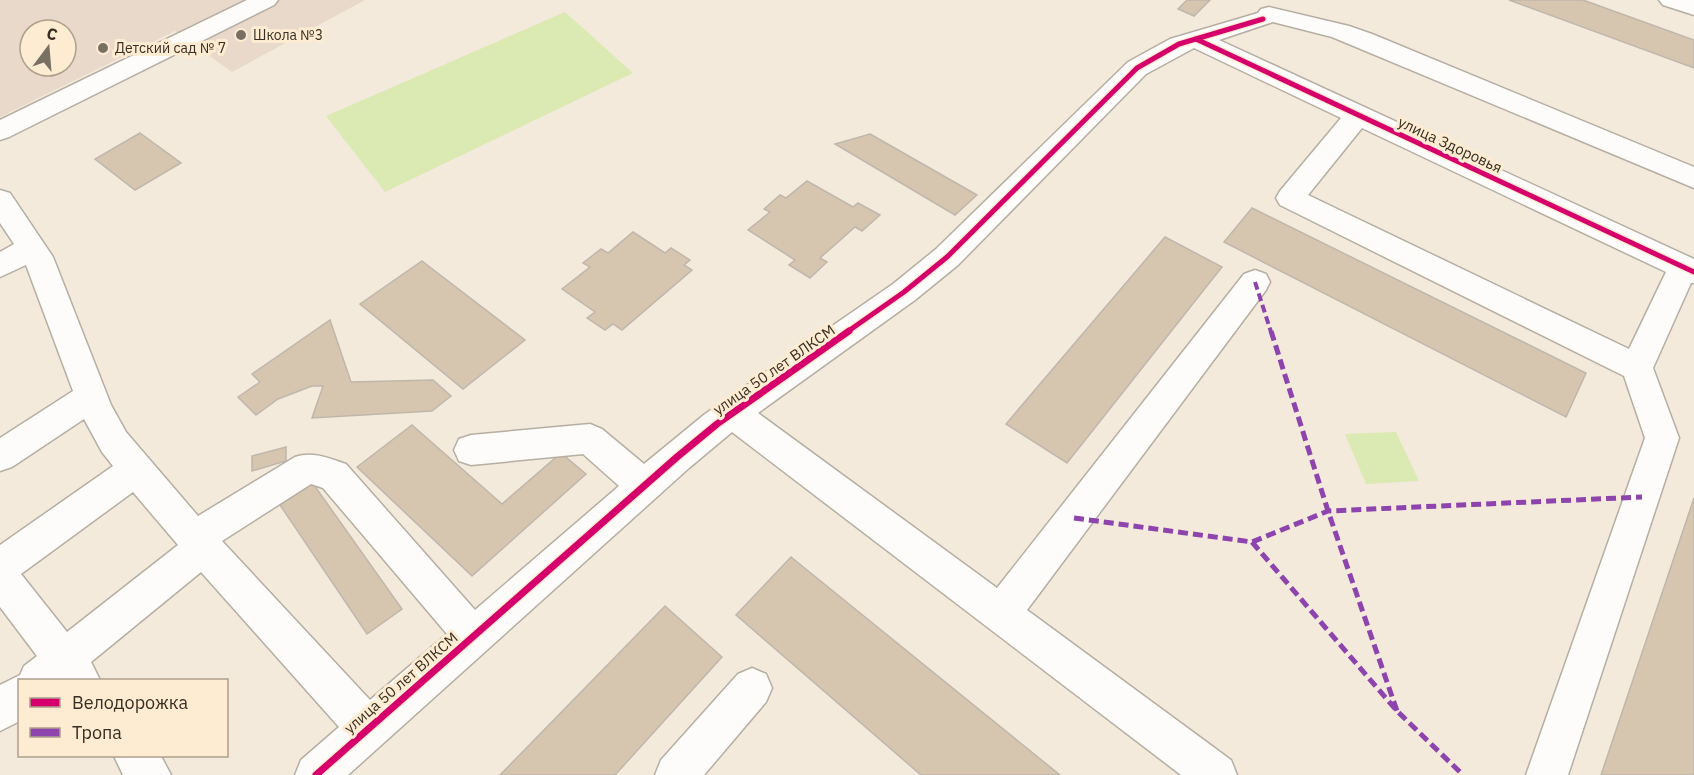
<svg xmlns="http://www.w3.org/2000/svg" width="1694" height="775" viewBox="0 0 1694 775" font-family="'IBM Plex Sans',sans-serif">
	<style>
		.education { fill: #e8d9ca; fill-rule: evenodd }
		.green { fill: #dbe9b2 }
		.building { fill: #d6c5af; stroke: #c0b7ac; stroke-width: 1.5 }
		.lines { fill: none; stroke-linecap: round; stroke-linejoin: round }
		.minor-casing { stroke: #b6aea2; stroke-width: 3 }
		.minor { fill: #fdfcfa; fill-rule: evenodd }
		.quiet-far1 { stroke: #8e44ad; stroke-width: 4; stroke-dasharray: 8 4; stroke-linecap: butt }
		.quiet { stroke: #8e44ad; stroke-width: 5; stroke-dasharray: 10 5; stroke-linecap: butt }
		.cycleway-far1-casing { stroke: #fdebd2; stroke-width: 8 }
		.cycleway-casing { stroke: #fdebd2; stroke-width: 10 }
		.cycleway-far1 { stroke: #d6006c; stroke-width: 5 }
		.cycleway { stroke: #d6006c; stroke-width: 7 }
		.poi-dot { fill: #797064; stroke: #fdebd2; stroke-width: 2 }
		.labels { text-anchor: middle; stroke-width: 6; stroke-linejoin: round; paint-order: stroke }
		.far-poi-label { font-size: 14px; fill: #372f23; stroke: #fdebd2; text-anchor: start }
		.street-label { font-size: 15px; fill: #372f23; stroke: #fdebd2 }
	</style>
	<rect width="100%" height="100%" fill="#f3eadc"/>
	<!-- education -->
	<path class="education" d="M0 0H365L232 72 175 31 0 117ZM30 30H66V66H30Z"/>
	<!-- green -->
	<g class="green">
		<polygon points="565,12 633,73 385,192 326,116"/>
		<polygon points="1396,432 1419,481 1366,484 1345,434"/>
	</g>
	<!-- building -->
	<g class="building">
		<polygon points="1187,0 1210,0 1194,16 1178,9"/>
		<polygon points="1509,0 1583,0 1694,40 1694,68"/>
		<polygon points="140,133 181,163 135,190 95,159"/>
		<polygon points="870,134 977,195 955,215 835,144"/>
		<polygon points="807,181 853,207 858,203 880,215 862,231 855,227 820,258 827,262 810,278 789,265 795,260 748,230 770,212 764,209 780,195 786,198"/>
		<polygon points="1252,208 1586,373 1566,417 1224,242"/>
		<polygon points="633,232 665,253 671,248 690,260 684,265 692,270 622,330 613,324 605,330 587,318 595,312 562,289 590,267 583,263 601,249 608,253"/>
		<polygon points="1165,237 1222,267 1067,463 1006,424"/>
		<polygon points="422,261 525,340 463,389 360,304"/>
		<polygon points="330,320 351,382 433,380 451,396 432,411 312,418 323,386 312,386 278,399 256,415 238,397 260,382 252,374"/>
		<polygon points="412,425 502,504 561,453 586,474 472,576 357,467"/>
		<polygon points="286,447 286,461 252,471 252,456"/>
		<polygon points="309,478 402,609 367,634 276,499"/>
		<polygon points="1694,498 1694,775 1601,775"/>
		<polygon points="791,557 1060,775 921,775 736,615"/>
		<polygon points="665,606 722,657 615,775 500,775"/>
	</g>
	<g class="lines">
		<!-- minor casing -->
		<g class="minor-casing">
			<g id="minor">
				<polygon points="247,0 278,0 274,5 9,137 0,140 0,120"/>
				<polygon points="1659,0 1694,0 1694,15 1663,5"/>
				<path d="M1269 7 1349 26 1372 34 1694 167V188L1332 37 1273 22 1219 40 1694 259V283H1691L1653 368 1679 438 1568 775H1526L1645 438 1624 376 1280 205 1276 198 1280 191 1341 118 1194 48 1146 74 958 265 915 300 758 413 997 588 1244 274 1255 270 1266 274 1270 282 1266 290 1027 610 1231 760 1237 775H1181L732 432 689 468 348 775H295L301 760 339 727 201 572 91 662 100 680H20V721L0 731V685L20 675 24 666 37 656 0 607V545L113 466 102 452 84 419 12 467 0 471V438L73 391 26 265 0 277V252L14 244 0 223V190L10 193 53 257 111 405 126 432 198 516 295 457C312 451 329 458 346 464L475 610 619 486 583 454 471 465 459 461 454 450 459 439 471 435 590 424 602 429 644 464 705 414 893 284 936 249 1128 62 1170 39 1258 13 1261 9ZM1362 128 1666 272 1629 349 1308 195ZM311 484 323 488 447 634 370 700 222 541ZM133 492 178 545 67 632 21 574Z"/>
				<polygon points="752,668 766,674 772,688 766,702 704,775 655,775 661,760 738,674"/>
				<polygon points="114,756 161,756 171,775 123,775"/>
			</g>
		</g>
		<!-- minor -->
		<use href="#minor" class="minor"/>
		<!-- quiet-far1 -->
		<polyline class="quiet-far1" points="1255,282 1271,332"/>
		<!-- quiet -->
		<g class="quiet">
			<polyline points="1271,331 1328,511 1397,711"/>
			<polyline points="1074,518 1252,542 1328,511 1642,497"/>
			<polyline points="1252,542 1397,711 1463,775"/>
		</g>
		<!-- cycleway-far1 casing -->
		<g class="cycleway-far1-casing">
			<g id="cycleway-far1">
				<polyline points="1196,39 1694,272"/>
				<polyline points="847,332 904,292 947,257 1137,68 1179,44 1263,19"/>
			</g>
		</g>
		<!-- cycleway casing -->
		<g class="cycleway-casing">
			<polyline id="cycleway" points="316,775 677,457 717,424 849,331"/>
		</g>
		<!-- cycleway-far1 -->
		<use href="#cycleway-far1" class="cycleway-far1"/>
		<!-- cycleway -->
		<use href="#cycleway" class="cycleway"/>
	</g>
	<!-- markers -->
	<g class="poi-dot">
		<circle cx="241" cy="35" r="6"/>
		<circle cx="103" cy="48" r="6"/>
	</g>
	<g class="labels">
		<!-- far-poi labels -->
		<g class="far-poi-label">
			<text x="253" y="40">Школа №3</text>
			<text x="115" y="53">Детский сад № 7</text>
		</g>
		<!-- street labels -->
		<g class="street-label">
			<text transform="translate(1450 145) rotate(25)" y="5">улица Здоровья</text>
			<text transform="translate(774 370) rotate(-35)" y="5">улица 50 лет ВЛКСМ</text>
			<text transform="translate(401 683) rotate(-41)" y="5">улица 50 лет ВЛКСМ</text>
		</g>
	</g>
	<!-- legend -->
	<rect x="18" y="679" width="210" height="78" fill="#fdebd2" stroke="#aea08c" stroke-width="1.5"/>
	<rect x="30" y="698" width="30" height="9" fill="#d6006c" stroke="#aea08c" stroke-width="1.5"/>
	<text x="72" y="709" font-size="18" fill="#372f23">Велодорожка</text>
	<rect x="30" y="728" width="30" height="9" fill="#8e44ad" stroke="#aea08c" stroke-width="1.5"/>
	<text x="72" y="739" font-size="18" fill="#372f23">Тропа</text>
	<!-- north arrow -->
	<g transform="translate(48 48) rotate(16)"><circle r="28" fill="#fdebd2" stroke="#aea08c" stroke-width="1.5"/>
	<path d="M0-4.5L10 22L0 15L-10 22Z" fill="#797064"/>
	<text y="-9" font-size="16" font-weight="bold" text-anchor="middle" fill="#372f23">С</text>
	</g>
</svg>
